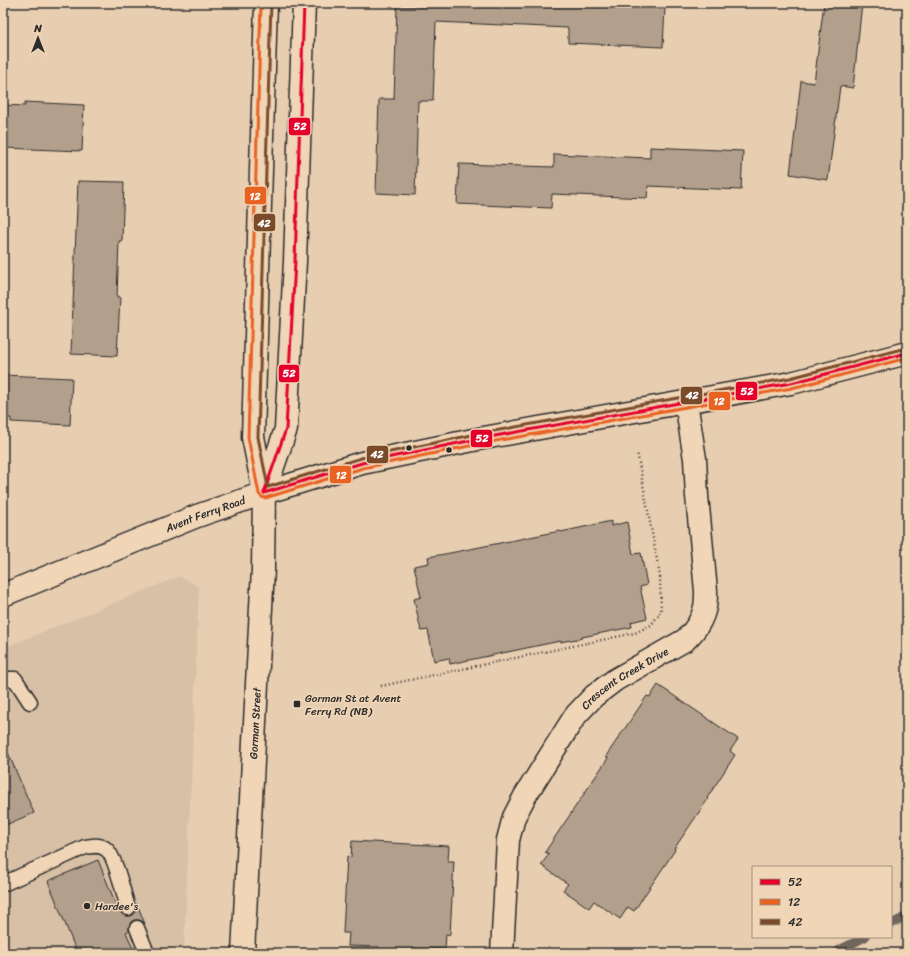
<svg xmlns="http://www.w3.org/2000/svg" width="910" height="956" viewBox="0 0 910 956" font-family="Sriracha,sans-serif">
	<style>
		.built { fill: #d8c0a6 }
		.lines { fill: none; stroke-linecap: round; stroke-linejoin: round }
		.stream { stroke: #6f665c; stroke-width: 9 }
		.building { fill: #b3a08c; stroke: #2b2b2b }
		.lane-casing { stroke: #2b2b2b; stroke-width: 17 }
		.street-casing { stroke: #2b2b2b; stroke-width: 25 }
		.secondary-casing { stroke: #2b2b2b; stroke-width: 25 }
		.primary-casing { stroke: #2b2b2b; stroke-width: 25 }
		.path { stroke: #2b2b2b; stroke-width: 2.5; stroke-dasharray: 1 3; stroke-linecap: butt }
		.lane { stroke: #f0d5b7; stroke-width: 14 }
		.street { stroke: #f0d5b7; stroke-width: 22 }
		.secondary { stroke: #f0d5b7; stroke-width: 22 }
		.primary { stroke: #f0d5b7; stroke-width: 22 }
		.bus-1-casing { stroke: #f0d5b7; stroke-width: 6 }
		.bus-2-casing { stroke: #f0d5b7; stroke-width: 6 }
		.bus-3-casing { stroke: #f0d5b7; stroke-width: 6 }
		.bus-1 { stroke: #e4002b; stroke-width: 3 }
		.bus-2 { stroke: #e86222; stroke-width: 3 }
		.bus-3 { stroke: #7a4b2a; stroke-width: 3 }
		.bus-dot { fill: #2b2b2b; stroke: #f0d5b7; stroke-width: 1.5 }
		.labels { text-anchor: middle; stroke-width: 3; stroke-linejoin: round; paint-order: stroke }
		.street-label { font-size: 11px; fill: #2b2b2b; stroke: #f0d5b7 }
		.poi-label { font-size: 11px; fill: #2b2b2b; stroke: #f0d5b7; text-anchor: start }
		.line-badge { stroke: #f0d5b7; stroke-width: 1.5 }
		.badge-label { font-size: 11px; text-anchor: middle; font-weight: bold; fill: #fff }
	</style>
	<rect width="100%" height="100%" fill="#e8ceb1"/>
	<filter id="ink" filterUnits="userSpaceOnUse"><feTurbulence type="fractalNoise" baseFrequency=".025" numOctaves="2"/><feDisplacementMap in="SourceGraphic" scale="8" xChannelSelector="R" yChannelSelector="G"/><feConvolveMatrix kernelMatrix="1 2 1 2 8 2 1 2 1" color-interpolation-filters="sRGB"/></filter>
	<g filter="url(#ink)">
		<!-- built -->
		<polygon class="built" points="180,576 199,587 184,953 3,953 3,648"/>
		<g class="lines">
			<!-- stream -->
			<g class="stream">
				<polyline points="891,924 907,916"/>
				<polyline points="837,953 841,949 865,937"/>
			</g>
		</g>
		<!-- building -->
		<g class="building">
			<polygon points="432,3 568,3 665,7 663,47 568,43 568,28 436,22 433,101 418,101 415,195 376,193 379,99 394,99 397,6 432,7"/>
			<polygon points="824,3 862,3 853,88 840,86 828,180 790,174 801,81 814,83"/>
			<polygon points="25,102 84,105 82,151 3,148 3,105 25,106"/>
			<polygon points="650,147 743,151 741,190 648,186 647,198 552,194 551,208 457,204 459,164 554,167 554,154 650,158"/>
			<polygon points="78,181 124,182 122,241 119,241 117,297 120,297 117,356 71,354"/>
			<polygon points="3,375 72,378 70,425 11,422 11,418 3,418"/>
			<polygon points="611,521 611,526 627,522 633,554 641,553 647,585 640,587 647,618 631,622 632,627 582,637 582,638 560,642 560,641 450,664 449,658 434,661 428,630 421,631 414,599 421,597 414,566 429,563 428,557 450,553 560,531 561,532"/>
			<polygon points="658,685 738,739 730,751 735,755 707,798 708,799 674,849 675,850 634,911 628,907 620,919 594,901 589,908 563,890 568,884 541,865 549,854 545,852 608,758 606,756 647,696 650,697"/>
			<polygon points="3,741 34,813 3,826"/>
			<polygon points="352,841 449,846 448,861 454,861 450,935 446,934 445,949 414,948 414,953 378,953 379,947 348,946 349,933 343,933 347,856 351,857"/>
			<polygon points="98,860 119,912 120,911 122,914 126,916 131,916 134,914 136,910 136,904 137,904 145,924 142,921 139,920 134,920 131,922 129,926 129,931 126,932 135,953 77,953 48,881"/>
		</g>
		<g class="lines">
			<!-- lane casing -->
			<g class="lane-casing">
				<g id="lane">
					<polyline points="3,679 15,679 30,702"/>
					<path d="M3 884 85 847C92 846 99 844 106 849 115 855 124 895 128 908"/>
					<polyline points="137,928 147,953"/>
				</g>
			</g>
			<!-- street casing -->
			<g class="street-casing">
				<g id="street">
					<path id="s1" d="M502 953 508 840 514 817 525 796 575 716 594 696 615 680 685 640C695 631 702 621 705 607 706 602 706 596 706 591L697 496 695 459 686 402"/>
				</g>
			</g>
			<!-- secondary casing -->
			<g class="secondary-casing">
				<g id="secondary">
					<polyline points="264,492 253,437 266,3"/>
					<polyline points="264,493 286,429 295,261 304,3"/>
					<path id="s2" d="M3 595 197 516 264 493"/>
				</g>
			</g>
			<!-- primary casing -->
			<g class="primary-casing">
				<g id="primary">
					<path id="s3" d="M243 953 263 569 264 493 362 463 478 439 791 383 907 353"/>
				</g>
			</g>
			<!-- path -->
			<polyline class="path" points="381,686 635,633 651,625 661,612 660,576 637,452"/>
			<!-- lane -->
			<use href="#lane" class="lane"/>
			<!-- street -->
			<use href="#street" class="street"/>
			<!-- secondary -->
			<use href="#secondary" class="secondary"/>
			<!-- primary -->
			<use href="#primary" class="primary"/>
			<!-- bus-1 casing -->
			<g class="bus-1-casing">
				<g id="bus-1">
					<polyline points="264,493 362,463 478,439 791,383 907,353"/>
					<polyline points="264,493 286,429 295,261 304,3"/>
				</g>
			</g>
			<!-- bus-2 casing -->
			<g class="bus-2-casing">
				<polyline id="bus-2" points="261,3 248,437 259,494 262,497 265,498 363,468 479,444 792,388 907,358"/>
			</g>
			<!-- bus-3 casing -->
			<g class="bus-3-casing">
				<polyline id="bus-3" points="271,3 258,437 268,487 361,458 477,434 790,378 906,348"/>
			</g>
			<!-- bus-1 -->
			<use href="#bus-1" class="bus-1"/>
			<!-- bus-2 -->
			<use href="#bus-2" class="bus-2"/>
			<!-- bus-3 -->
			<use href="#bus-3" class="bus-3"/>
		</g>
	</g>
	<!-- markers -->
	<g class="bus-dot">
		<circle cx="409" cy="448" r="3.5"/>
		<circle cx="449" cy="450" r="3.5"/>
		<rect x="293" y="700" width="8" height="8" rx="2"/>
		<circle cx="87" cy="906" r="4"/>
	</g>
	<g class="labels">
		<!-- street labels -->
		<g class="street-label">
			<text dy="4" stroke="none"><textPath href="#s2" startOffset="218">Avent Ferry Road</textPath></text>
			<text dy="4" stroke="none"><textPath href="#s1" startOffset="318">Crescent Creek Drive</textPath></text>
			<text dy="4" stroke="none"><textPath href="#s3" startOffset="230">Gorman Street</textPath></text>
		</g>
		<!-- poi labels -->
		<g class="poi-label">
			<text x="305" y="702">Gorman St at Avent<tspan x="305" dy="13">Ferry Rd (NB)</tspan></text>
			<text x="95" y="910">Hardee's</text>
		</g>
	</g>
	<g class="line-badge">
		<rect x="288" y="117" width="23" height="19" rx="4" fill="#e4002b"/>
		<rect x="244" y="186" width="23" height="19" rx="4" fill="#e86222"/>
		<rect x="253" y="213" width="23" height="19" rx="4" fill="#7a4b2a"/>
		<rect x="278" y="364" width="22" height="19" rx="4" fill="#e4002b"/>
		<rect x="735" y="381" width="23" height="20" rx="4" fill="#e4002b"/>
		<rect x="680" y="386" width="23" height="19" rx="4" fill="#7a4b2a"/>
		<rect x="708" y="391" width="23" height="20" rx="4" fill="#e86222"/>
		<rect x="470" y="429" width="23" height="19" rx="4" fill="#e4002b"/>
		<rect x="366" y="445" width="23" height="19" rx="4" fill="#7a4b2a"/>
		<rect x="329" y="465" width="23" height="19" rx="4" fill="#e86222"/>
	</g>
	<g class="badge-label">
		<text x="300" y="130">52</text>
		<text x="255" y="200">12</text>
		<text x="264" y="227">42</text>
		<text x="289" y="377">52</text>
		<text x="747" y="395">52</text>
		<text x="692" y="399">42</text>
		<text x="719" y="405">12</text>
		<text x="482" y="442">52</text>
		<text x="377" y="458">42</text>
		<text x="341" y="479">12</text>
	</g>
	<!-- margin -->
	<rect width="910" height="956" fill="none" stroke="#f0d5b7" stroke-width="16"/>
	<rect x="8" y="8" width="894" height="940" fill="none" stroke="#2b2b2b" stroke-width="1.5" filter="url(#ink)"/>
	<!-- legend -->
	<rect x="752" y="866" width="140" height="72" fill="#f0d5b7" stroke="#a1917f"/>
	<rect x="760" y="879" width="20" height="6" fill="#e4002b" stroke="#a1917f"/>
	<text x="788" y="886" font-size="12" fill="#2b2b2b">52</text>
	<rect x="760" y="899" width="20" height="6" fill="#e86222" stroke="#a1917f"/>
	<text x="788" y="906" font-size="12" fill="#2b2b2b">12</text>
	<rect x="760" y="919" width="20" height="6" fill="#7a4b2a" stroke="#a1917f"/>
	<text x="788" y="926" font-size="12" fill="#2b2b2b">42</text>
	<!-- north arrow -->
	<g transform="translate(38 38)" stroke="#f0d5b7" stroke-width="3" paint-order="stroke">
	<path d="M0-3L7 15L0 10L-7 15Z" fill="#2b2b2b"/>
	<text y="-6" font-size="11" font-weight="bold" text-anchor="middle" fill="#2b2b2b">N</text>
	</g>
</svg>
